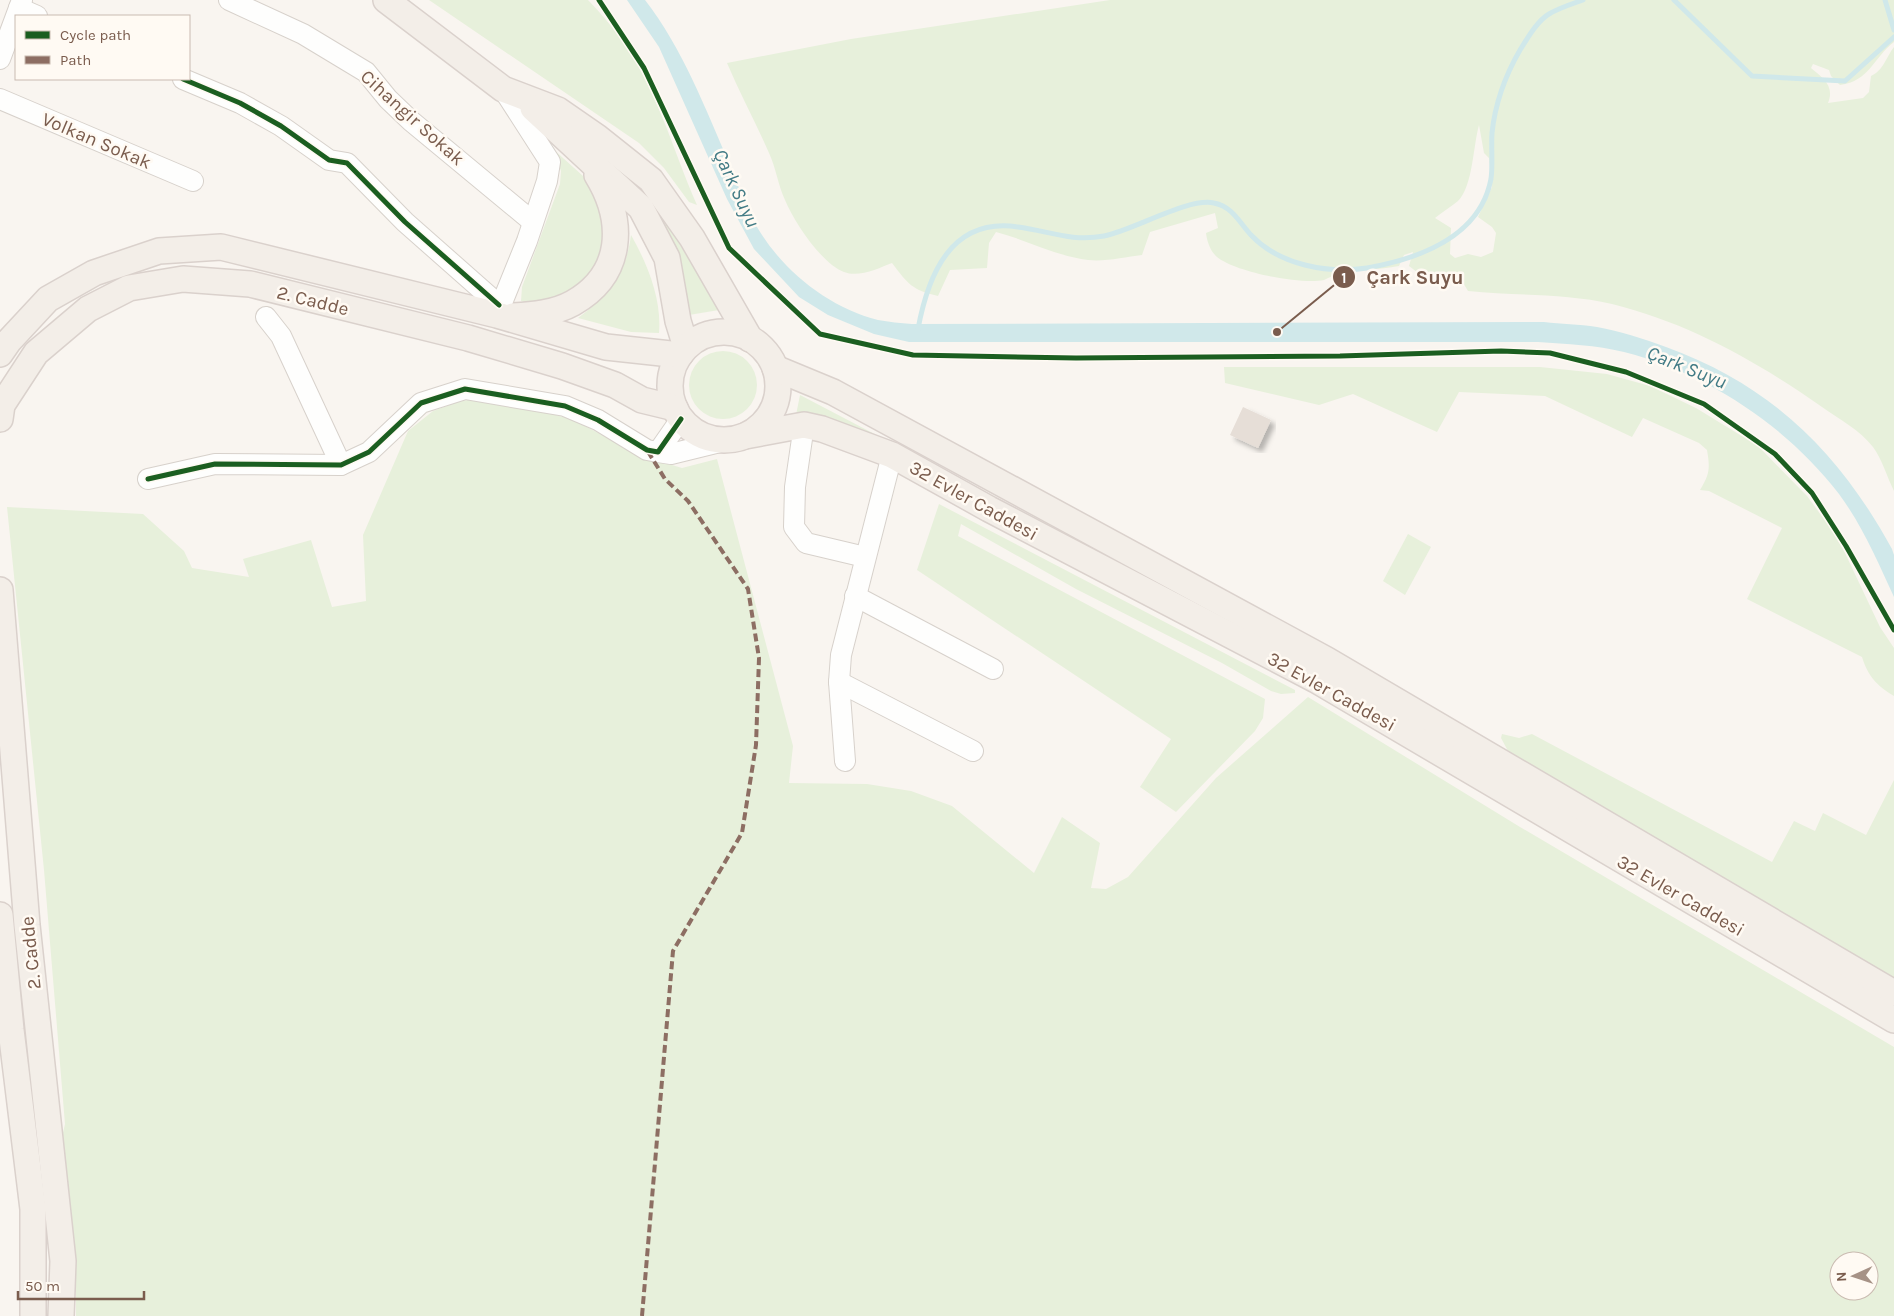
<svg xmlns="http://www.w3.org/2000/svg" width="1894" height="1316" viewBox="0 0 1894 1316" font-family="Karla,sans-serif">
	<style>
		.green { fill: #e7f0db; fill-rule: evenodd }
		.water { fill: #d0e8ea }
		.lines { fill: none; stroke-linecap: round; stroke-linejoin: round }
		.stream { stroke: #d0e8ea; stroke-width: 5 }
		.building { fill: #e6ded7; filter: url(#shadow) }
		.minor-casing { stroke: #d7d1cb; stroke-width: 22 }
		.major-casing { stroke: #dad1cc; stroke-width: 28 }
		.minor { stroke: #fefefd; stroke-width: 20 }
		.major { stroke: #f3eee8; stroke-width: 25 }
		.quiet { stroke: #8d6e63; stroke-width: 4; stroke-dasharray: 8 4; stroke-linecap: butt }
		.cycleway-casing { stroke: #fffaf3; stroke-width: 8 }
		.cycleway { stroke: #1b5e20; stroke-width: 5 }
		.labels { text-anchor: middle; stroke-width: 5; stroke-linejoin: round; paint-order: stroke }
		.street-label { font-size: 19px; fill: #7a5c4d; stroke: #fffaf3 }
		.water-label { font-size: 20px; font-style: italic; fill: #437c86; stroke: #fffaf3 }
		.leader { fill: none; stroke: #7a5c4d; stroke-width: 2 }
		.callout-dot { fill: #7a5c4d; stroke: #fffaf3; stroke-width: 2 }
		.mark-label { font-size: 15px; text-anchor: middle; font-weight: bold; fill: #fff }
		.callout-label { font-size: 20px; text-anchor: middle; font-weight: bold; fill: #7a5c4d; stroke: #fffaf3; stroke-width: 5; stroke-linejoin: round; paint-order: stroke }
	</style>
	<defs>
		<filter id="shadow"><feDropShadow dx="4.5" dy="4.5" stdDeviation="2.5" flood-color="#0004"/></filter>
	</defs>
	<rect width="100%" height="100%" fill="#f9f5f0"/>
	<!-- green -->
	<g class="green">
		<path d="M429 0H588C599 11 609 23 618 35 656 85 672 148 697 205L689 202 664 168 639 143Z"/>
		<path d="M1110 0H1894V42C1873 58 1870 81 1840 85L1831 76 1829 70 1813 64 1811 68C1823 78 1835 86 1828 103L1863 98 1869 92 1871 76C1884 70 1886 57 1894 47V491C1887 477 1882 459 1873 447 1860 430 1839 419 1822 407 1758 362 1689 323 1612 304 1565 293 1516 296 1468 291L1462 281 1434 276 1430 282 1409 266 1413 252 1404 255 1399 266C1379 270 1358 269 1338 274 1333 275 1329 278 1324 280 1301 285 1235 272 1217 257 1210 251 1207 241 1206 233L1218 228 1215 213 1150 232 1142 255C1125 257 1105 262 1088 260 1056 256 1027 240 996 232L989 243 987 268 950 270 938 296C912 290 908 284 892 263 879 268 859 278 844 272 822 264 794 222 785 200 778 185 776 168 769 153 756 123 740 94 727 63L851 39ZM1479 125 1484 153 1489 158 1492 187 1478 217 1492 227 1496 233 1493 252 1481 257 1468 254 1455 258 1450 254 1451 228 1435 218C1442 212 1451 207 1458 201 1473 186 1473 146 1479 125Z"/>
		<polygon points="570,130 633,178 655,203 719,310 689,315 685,290"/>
		<polygon points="553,149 593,185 602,199 604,253 576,294 534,305 521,301 522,287 560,184 561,171"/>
		<path d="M631 235C647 263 662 299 659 333L631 332 578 318C609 295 626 274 631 235Z"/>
		<circle cx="723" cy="385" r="34"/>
		<path d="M1224 367H1540L1607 374 1650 386 1696 408 1758 446 1807 496 1832 530 1845 553 1880 627 1894 648V696C1876 685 1868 676 1862 657L1747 599 1782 528 1709 491 1700 490C1710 474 1710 468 1707 450L1699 443 1643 418 1632 437 1545 396 1459 392 1437 432 1353 394 1319 405 1225 383Z"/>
		<polygon points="800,395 1037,519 1036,522 796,415"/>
		<path d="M487 396 574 420 639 455 682 468 717 459 793 746 789 783 867 784 911 791 952 806 1034 873 1062 817 1100 843 1091 888 1106 889 1128 877 1216 778 1308 697 1520 827 1894 1047V1316H76V1259L62 1137 65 1124 44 870 7 507 143 514 184 551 192 568 249 577 243 559 311 540 332 607 366 601 363 535 408 431 433 411 458 402ZM1839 1261H1869V1291H1839Z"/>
		<polygon points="939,504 1295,690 1295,693 1281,694 1271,691 1222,663 1076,589 961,524 958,536 1265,699 1263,718 1255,731 1176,812 1140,787 1171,739 917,570"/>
		<polygon points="1408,534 1431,547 1405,595 1383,581"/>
		<polygon points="1502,734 1519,738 1532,734 1772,862 1794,821 1815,831 1823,813 1866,835 1894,780 1894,981 1508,751 1501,738"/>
	</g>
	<!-- water -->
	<path class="water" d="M627 0H645C683 49 705 108 730 165 738 185 746 208 757 227 782 270 829 308 878 320 889 322 900 323 912 324L1544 322C1561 324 1579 324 1597 327 1620 331 1644 339 1666 347 1771 385 1839 452 1892 549L1894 555V597C1878 562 1862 525 1839 494 1787 426 1707 373 1624 352 1596 345 1567 344 1538 342H909L874 334 828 315 799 297 754 249 727 199 659 47Z"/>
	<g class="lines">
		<!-- stream -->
		<g class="stream">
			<polyline points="1674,0 1752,76 1845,81 1894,37"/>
			<polyline points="1885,0 1894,30"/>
			<path d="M918 329C928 275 951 217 1018 227 1049 231 1071 242 1104 236 1134 230 1189 197 1214 203 1233 207 1239 222 1251 235 1279 265 1328 274 1367 268 1418 259 1480 237 1491 179 1493 164 1491 148 1492 133 1495 104 1505 76 1520 50 1527 39 1537 21 1549 14 1559 8 1572 4 1583 0"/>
		</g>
	</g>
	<!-- building -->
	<polygon class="building" points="1243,407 1271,420 1258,448 1230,435"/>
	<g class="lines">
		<!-- minor casing -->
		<g class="minor-casing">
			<g id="minor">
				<polyline points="229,0 303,34 366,72 388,99 411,121 533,222"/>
				<polyline points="19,8 37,16"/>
				<polyline points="0,59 22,0"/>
				<polyline points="183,79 240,103 281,126 329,160 347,163 405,222 499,305"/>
				<polyline points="0,99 193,181"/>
				<polyline points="497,315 527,241 547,181 550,162 503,89"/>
				<polyline points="266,317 281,336 341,465"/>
				<polyline points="804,425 795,487 794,527 806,543 865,557"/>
				<polyline points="658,452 671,454 728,440"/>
				<polyline points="148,479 215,464 341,465 369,452 421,403 465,389 565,406 598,420 647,450 658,452 681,419"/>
				<polyline points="855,596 993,669"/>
				<polyline points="839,682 973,751"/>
				<polyline points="845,761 839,682 841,655 892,455"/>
			</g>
		</g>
		<!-- major casing -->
		<g class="major-casing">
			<g id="major">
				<polyline points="386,0 503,89 558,110 597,137 651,180 692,238 750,339"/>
				<polyline points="533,108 641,208 667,258 678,321 686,347"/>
				<path d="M513 316C533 315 555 313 573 303 624 274 625 221 597 175"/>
				<circle cx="724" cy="386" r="54"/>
				<polyline points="0,354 9,341 48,299 94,273 159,251 221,247 497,315 606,347 680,355"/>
				<polyline points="775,368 833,392 1327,660 1894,993"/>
				<polyline points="0,419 2,405 36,353 88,309 129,288 183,279 250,284 468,338 562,366 615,385 642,400 675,408"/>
				<polyline points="745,436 804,425 822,429 892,455 989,509 1316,680 1894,1020"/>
				<polyline points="0,590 27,925 63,1261 61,1316"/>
				<polyline points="0,915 11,1030 33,1209 33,1316"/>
			</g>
		</g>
		<!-- minor -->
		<use href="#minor" class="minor"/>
		<!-- major -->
		<use href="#major" class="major"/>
		<!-- quiet -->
		<polyline class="quiet" points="642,1316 673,951 742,833 756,745 759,658 748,589 688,501 665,479 647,450"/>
		<!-- cycleway casing -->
		<g class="cycleway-casing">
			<g id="cycleway">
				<polyline points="599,0 644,68 729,248 820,334 913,355 1076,358 1340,356 1501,351 1550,353 1626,372 1704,404 1775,454 1812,493 1846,546 1894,630"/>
				<polyline points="183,79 240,103 281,126 329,160 347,163 405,222 499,305"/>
				<polyline points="148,479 215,464 341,465 369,452 421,403 465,389 565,406 598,420 647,450 658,452 681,419"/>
			</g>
		</g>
		<!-- cycleway -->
		<use href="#cycleway" class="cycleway"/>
	</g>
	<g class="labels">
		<!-- street labels -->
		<g class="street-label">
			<text transform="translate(413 117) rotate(42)" y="7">Cihangir Sokak</text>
			<text transform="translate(97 140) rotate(23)" y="7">Volkan Sokak</text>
			<text transform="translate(313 300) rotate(14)" y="7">2. Cadde</text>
			<text transform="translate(974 500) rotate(29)" y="7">32 Evler Caddesi</text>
			<text transform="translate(1332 691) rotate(29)" y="7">32 Evler Caddesi</text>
			<text transform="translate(1681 895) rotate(30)" y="7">32 Evler Caddesi</text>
			<text transform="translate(30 953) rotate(-96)" y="7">2. Cadde</text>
		</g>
		<!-- water labels -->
		<g class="water-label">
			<text transform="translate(737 188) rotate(65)" y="7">Çark Suyu</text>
			<text transform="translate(1687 367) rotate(22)" y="7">Çark Suyu</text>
		</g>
	</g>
	<!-- callouts -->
	<path class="leader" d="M1277 332L1344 277"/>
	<g class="callout-dot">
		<circle cx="1277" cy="332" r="5"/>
		<circle cx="1344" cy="277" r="12"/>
	</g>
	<g class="mark-label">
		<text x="1344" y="283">1</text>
	</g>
	<g class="callout-label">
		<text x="1415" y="284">Çark Suyu</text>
	</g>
	<!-- legend -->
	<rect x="15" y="15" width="175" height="65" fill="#fffaf3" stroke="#cabbb1"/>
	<rect x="25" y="31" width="25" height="8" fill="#1b5e20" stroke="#cabbb1"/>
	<text x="60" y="40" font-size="15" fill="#7a5c4d">Cycle path</text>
	<rect x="25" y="56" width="25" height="8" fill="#8d6e63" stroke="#cabbb1"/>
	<text x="60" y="65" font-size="15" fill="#7a5c4d">Path</text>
	<!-- north arrow -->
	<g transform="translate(1854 1276) rotate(267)"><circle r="24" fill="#fffaf3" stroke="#cabbb1"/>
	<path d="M0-4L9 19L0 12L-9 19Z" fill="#a69286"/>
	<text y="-8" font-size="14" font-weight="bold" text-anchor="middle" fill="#7a5c4d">N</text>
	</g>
	<!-- scale -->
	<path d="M18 1291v8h126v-8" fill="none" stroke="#7a5c4d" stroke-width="2.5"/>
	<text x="25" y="1291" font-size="15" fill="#7a5c4d" stroke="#fffaf3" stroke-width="4" paint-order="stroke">50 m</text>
</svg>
